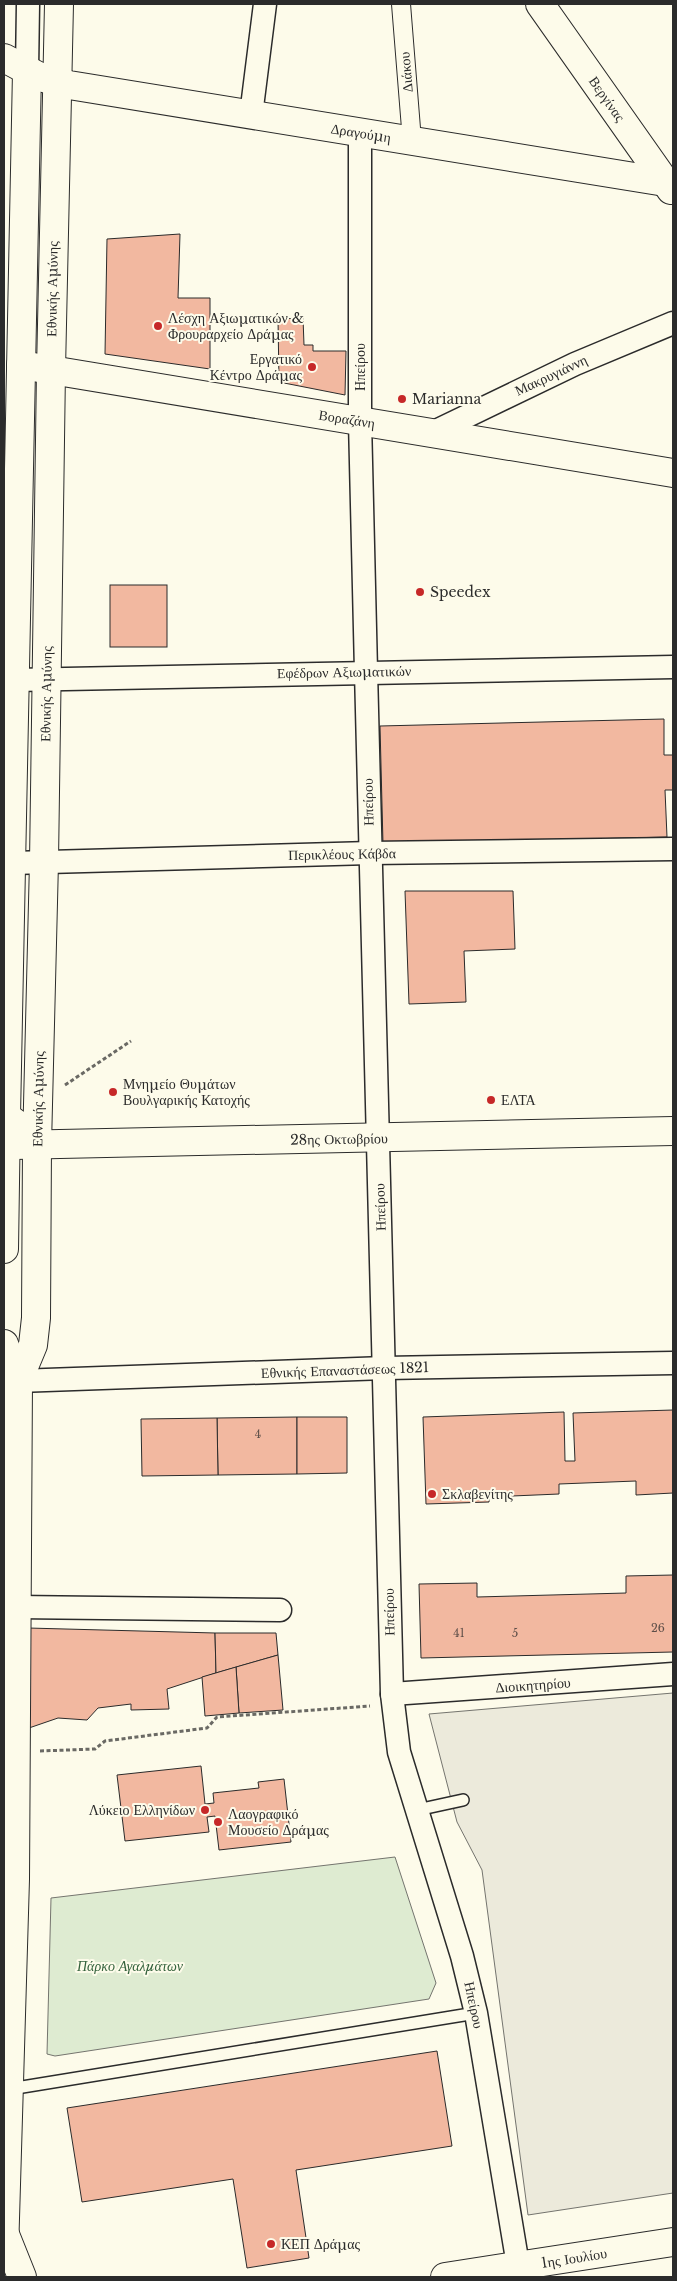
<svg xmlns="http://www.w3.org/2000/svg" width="677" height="2281" viewBox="0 0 677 2281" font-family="'Libre Baskerville',serif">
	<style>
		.green { fill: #deebd1; stroke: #74746e }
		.parking { fill: #eceadb; stroke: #74746e }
		.building { fill: #f2b8a0; stroke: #2b2b2b }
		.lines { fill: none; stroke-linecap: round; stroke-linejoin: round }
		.service-casing { stroke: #2b2b2b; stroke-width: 14 }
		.pedestrian-casing { stroke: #2b2b2b; stroke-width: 20 }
		.minor-casing { stroke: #2b2b2b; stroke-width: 25 }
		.tertiary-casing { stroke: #2b2b2b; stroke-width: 30 }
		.secondary-casing { stroke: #2b2b2b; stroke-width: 30 }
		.primary-casing { stroke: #2b2b2b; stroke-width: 30 }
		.path { stroke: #6a6964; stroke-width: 3; stroke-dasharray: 4 2.5; stroke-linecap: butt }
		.service { stroke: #fdfbea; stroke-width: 11 }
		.pedestrian { stroke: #fdfbea; stroke-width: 18 }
		.minor { stroke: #fdfbea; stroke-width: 22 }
		.tertiary { stroke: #fdfbea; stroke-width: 28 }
		.secondary { stroke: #fdfbea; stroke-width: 28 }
		.primary { stroke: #fdfbea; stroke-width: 28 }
		.poi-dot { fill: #c62828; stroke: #fdfbea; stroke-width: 2 }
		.labels { text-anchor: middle; stroke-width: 4; stroke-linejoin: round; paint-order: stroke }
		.number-label { font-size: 11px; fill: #5d4e48 }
		.street-label { font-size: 14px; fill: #2b2b2b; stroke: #fdfbea }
		.poi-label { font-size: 14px; fill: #2b2b2b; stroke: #fdfbea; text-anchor: start }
		.park-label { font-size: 14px; font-style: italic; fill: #34623c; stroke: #fdfbea }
	</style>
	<rect width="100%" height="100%" fill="#fdfbea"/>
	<!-- green -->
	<polygon class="green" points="395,1857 436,1983 429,1999 55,2056 47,2054 51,1898"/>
	<!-- parking -->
	<polygon class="parking" points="673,1693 673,2193 528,2215 482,1870 457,1822 429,1714"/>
	<!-- building -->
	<g class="building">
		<polygon points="180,234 178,298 210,298 210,369 105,354 107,239"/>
		<polygon points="303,318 304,345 313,345 313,351 346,351 345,395 279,382 278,319"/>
		<rect x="110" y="585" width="57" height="62"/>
		<polygon points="664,719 664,755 673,755 673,790 665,790 667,837 383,844 380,726"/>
		<polygon points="405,891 513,891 515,949 464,951 466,1002 409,1004"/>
		<polygon points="673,1410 673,1493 636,1495 636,1481 559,1484 559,1494 489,1497 489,1502 426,1504 423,1417 564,1412 565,1461 575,1461 573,1413"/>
		<polygon points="297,1417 297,1474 218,1475 217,1418"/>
		<polygon points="297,1417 347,1417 347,1473 297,1474"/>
		<polygon points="217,1418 218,1475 142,1476 141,1419"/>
		<polygon points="673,1575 673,1652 421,1658 419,1584 477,1583 477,1597 626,1593 626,1576"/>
		<polygon points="28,1628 215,1633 216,1673 167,1689 169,1709 131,1710 131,1704 98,1708 87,1720 58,1718 26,1729"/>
		<polygon points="215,1633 276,1633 278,1655 216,1673"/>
		<polygon points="278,1655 283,1710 239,1713 236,1667"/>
		<polygon points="236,1667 239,1713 205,1716 202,1677"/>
		<polygon points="201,1766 205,1804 214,1803 213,1793 259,1788 258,1782 284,1779 291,1842 219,1850 215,1816 207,1817 209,1832 125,1841 117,1775"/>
		<polygon points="437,2051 452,2146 296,2170 309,2258 247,2268 233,2179 82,2202 67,2108"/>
	</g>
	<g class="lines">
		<!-- service casing -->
		<g class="service-casing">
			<g id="service">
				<polyline points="417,1810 463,1800"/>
				<polyline points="10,2089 476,2013"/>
			</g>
		</g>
		<!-- pedestrian casing -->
		<g class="pedestrian-casing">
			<polyline id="pedestrian" points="401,4 412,141"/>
		</g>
		<!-- minor casing -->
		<g class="minor-casing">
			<g id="minor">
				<polyline points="27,71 28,4"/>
				<polyline points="251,115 265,4"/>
				<polyline points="360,133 360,421 366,671 392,1694 399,1752 462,1956 476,2013 520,2277"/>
				<polyline points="432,433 575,364 673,323"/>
				<polyline points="15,680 673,667"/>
				<polyline points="12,863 370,853 673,849"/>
				<polyline points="18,1381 385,1368 673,1363"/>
				<polyline points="16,1607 280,1610"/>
				<polyline points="392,1694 673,1674"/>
			</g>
		</g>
		<!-- tertiary casing -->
		<g class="tertiary-casing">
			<g id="tertiary">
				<polyline points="21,365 673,473"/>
				<polyline points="14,1145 673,1131"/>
			</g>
		</g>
		<!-- secondary casing -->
		<g class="secondary-casing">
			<g id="secondary">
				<polyline points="540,4 671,190"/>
				<polyline points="4,58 40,77 69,85 665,182"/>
				<polyline points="6,1116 27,71"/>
				<polyline points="37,1145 44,862 51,370 59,4"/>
			</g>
		</g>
		<!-- primary casing -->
		<g class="primary-casing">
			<g id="primary">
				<polyline points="4,1115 28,1132 37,1145 36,1318 33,1345 18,1381"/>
				<polyline points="4,1249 6,1116"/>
				<polyline points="4,1344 18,1381 15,1879 4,2252"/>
				<polyline points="4,2232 22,2277"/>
				<polyline points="445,2277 673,2242"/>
			</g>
		</g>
		<!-- path -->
		<g class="path">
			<polyline points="65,1085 131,1041"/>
			<polyline points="40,1751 95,1749 105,1741 207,1728 217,1717 370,1706"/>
		</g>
		<!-- service -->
		<use href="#service" class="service"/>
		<!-- pedestrian -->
		<use href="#pedestrian" class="pedestrian"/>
		<!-- minor -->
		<use href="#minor" class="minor"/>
		<!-- tertiary -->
		<use href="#tertiary" class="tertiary"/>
		<!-- secondary -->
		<use href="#secondary" class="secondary"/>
		<!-- primary -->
		<use href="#primary" class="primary"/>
	</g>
	<!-- markers -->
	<g class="poi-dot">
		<circle cx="158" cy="326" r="5"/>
		<circle cx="312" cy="367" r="5"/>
		<circle cx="402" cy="399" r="5"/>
		<circle cx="420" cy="592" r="5"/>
		<circle cx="113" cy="1092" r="5"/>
		<circle cx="491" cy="1100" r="5"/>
		<circle cx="432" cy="1494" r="5"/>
		<circle cx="205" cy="1810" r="5"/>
		<circle cx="218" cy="1822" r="5"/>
		<circle cx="271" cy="2244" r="5"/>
	</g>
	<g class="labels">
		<!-- number labels -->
		<g class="number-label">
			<text x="258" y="1438">4</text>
			<text x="658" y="1632">26</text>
			<text x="459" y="1637">41</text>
			<text x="515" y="1637">5</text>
		</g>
		<!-- street labels -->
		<g class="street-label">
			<text transform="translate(406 72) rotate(-95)" y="5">Διάκου</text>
			<text transform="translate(607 99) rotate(55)" y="5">Βεργίνας</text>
			<text transform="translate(361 133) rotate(9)" y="5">Δραγούμη</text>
			<text transform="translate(52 289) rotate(-89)" y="5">Εθνικής Αμύνης</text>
			<text transform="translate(360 367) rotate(-90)" y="5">Ηπείρου</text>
			<text transform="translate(551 375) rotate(-25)" y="5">Μακρυγιάννη</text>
			<text transform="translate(347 419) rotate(9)" y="5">Βοραζάνη</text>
			<text transform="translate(344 672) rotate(-1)" y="5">Εφέδρων Αξιωματικών</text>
			<text transform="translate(46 694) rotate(-89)" y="5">Εθνικής Αμύνης</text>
			<text transform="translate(368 802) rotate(-91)" y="5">Ηπείρου</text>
			<text transform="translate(342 854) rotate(-1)" y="5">Περικλέους Κάβδα</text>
			<text transform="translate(38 1099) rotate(-89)" y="5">Εθνικής Αμύνης</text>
			<text transform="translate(339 1139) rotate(-1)" y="5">28ης Οκτωβρίου</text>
			<text transform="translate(380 1207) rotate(-92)" y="5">Ηπείρου</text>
			<text transform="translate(345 1370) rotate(-2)" y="5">Εθνικής Επαναστάσεως 1821</text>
			<text transform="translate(389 1612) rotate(-91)" y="5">Ηπείρου</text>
			<text transform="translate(533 1685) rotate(-4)" y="5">Διοικητηρίου</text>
			<text transform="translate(474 2005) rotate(78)" y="5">Ηπείρου</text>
			<text transform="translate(574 2258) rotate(-9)" y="5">1ης Ιουλίου</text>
		</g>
		<!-- poi labels -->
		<g class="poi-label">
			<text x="168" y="323">Λέσχη Αξιωματικών &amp;<tspan x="168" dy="16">Φρουραρχείο Δράμας</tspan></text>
			<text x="302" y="364" text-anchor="end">Εργατικό<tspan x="302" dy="16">Κέντρο Δράμας</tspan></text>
			<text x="412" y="404">Marianna</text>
			<text x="430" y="597">Speedex</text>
			<text x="123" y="1089">Μνημείο Θυμάτων<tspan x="123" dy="16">Βουλγαρικής Κατοχής</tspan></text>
			<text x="501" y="1105">ΕΛΤΑ</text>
			<text x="442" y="1499">Σκλαβενίτης</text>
			<text x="195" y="1815" text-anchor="end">Λύκειο Ελληνίδων</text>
			<text x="228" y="1819">Λαογραφικό<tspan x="228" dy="16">Μουσείο Δράμας</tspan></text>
			<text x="281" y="2249">ΚΕΠ Δράμας</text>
		</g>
		<!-- park labels -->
		<g class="park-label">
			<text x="130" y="1971">Πάρκο Αγαλμάτων</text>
		</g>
	</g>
	<!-- border -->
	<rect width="677" height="2281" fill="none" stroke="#2b2b2b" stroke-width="10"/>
</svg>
